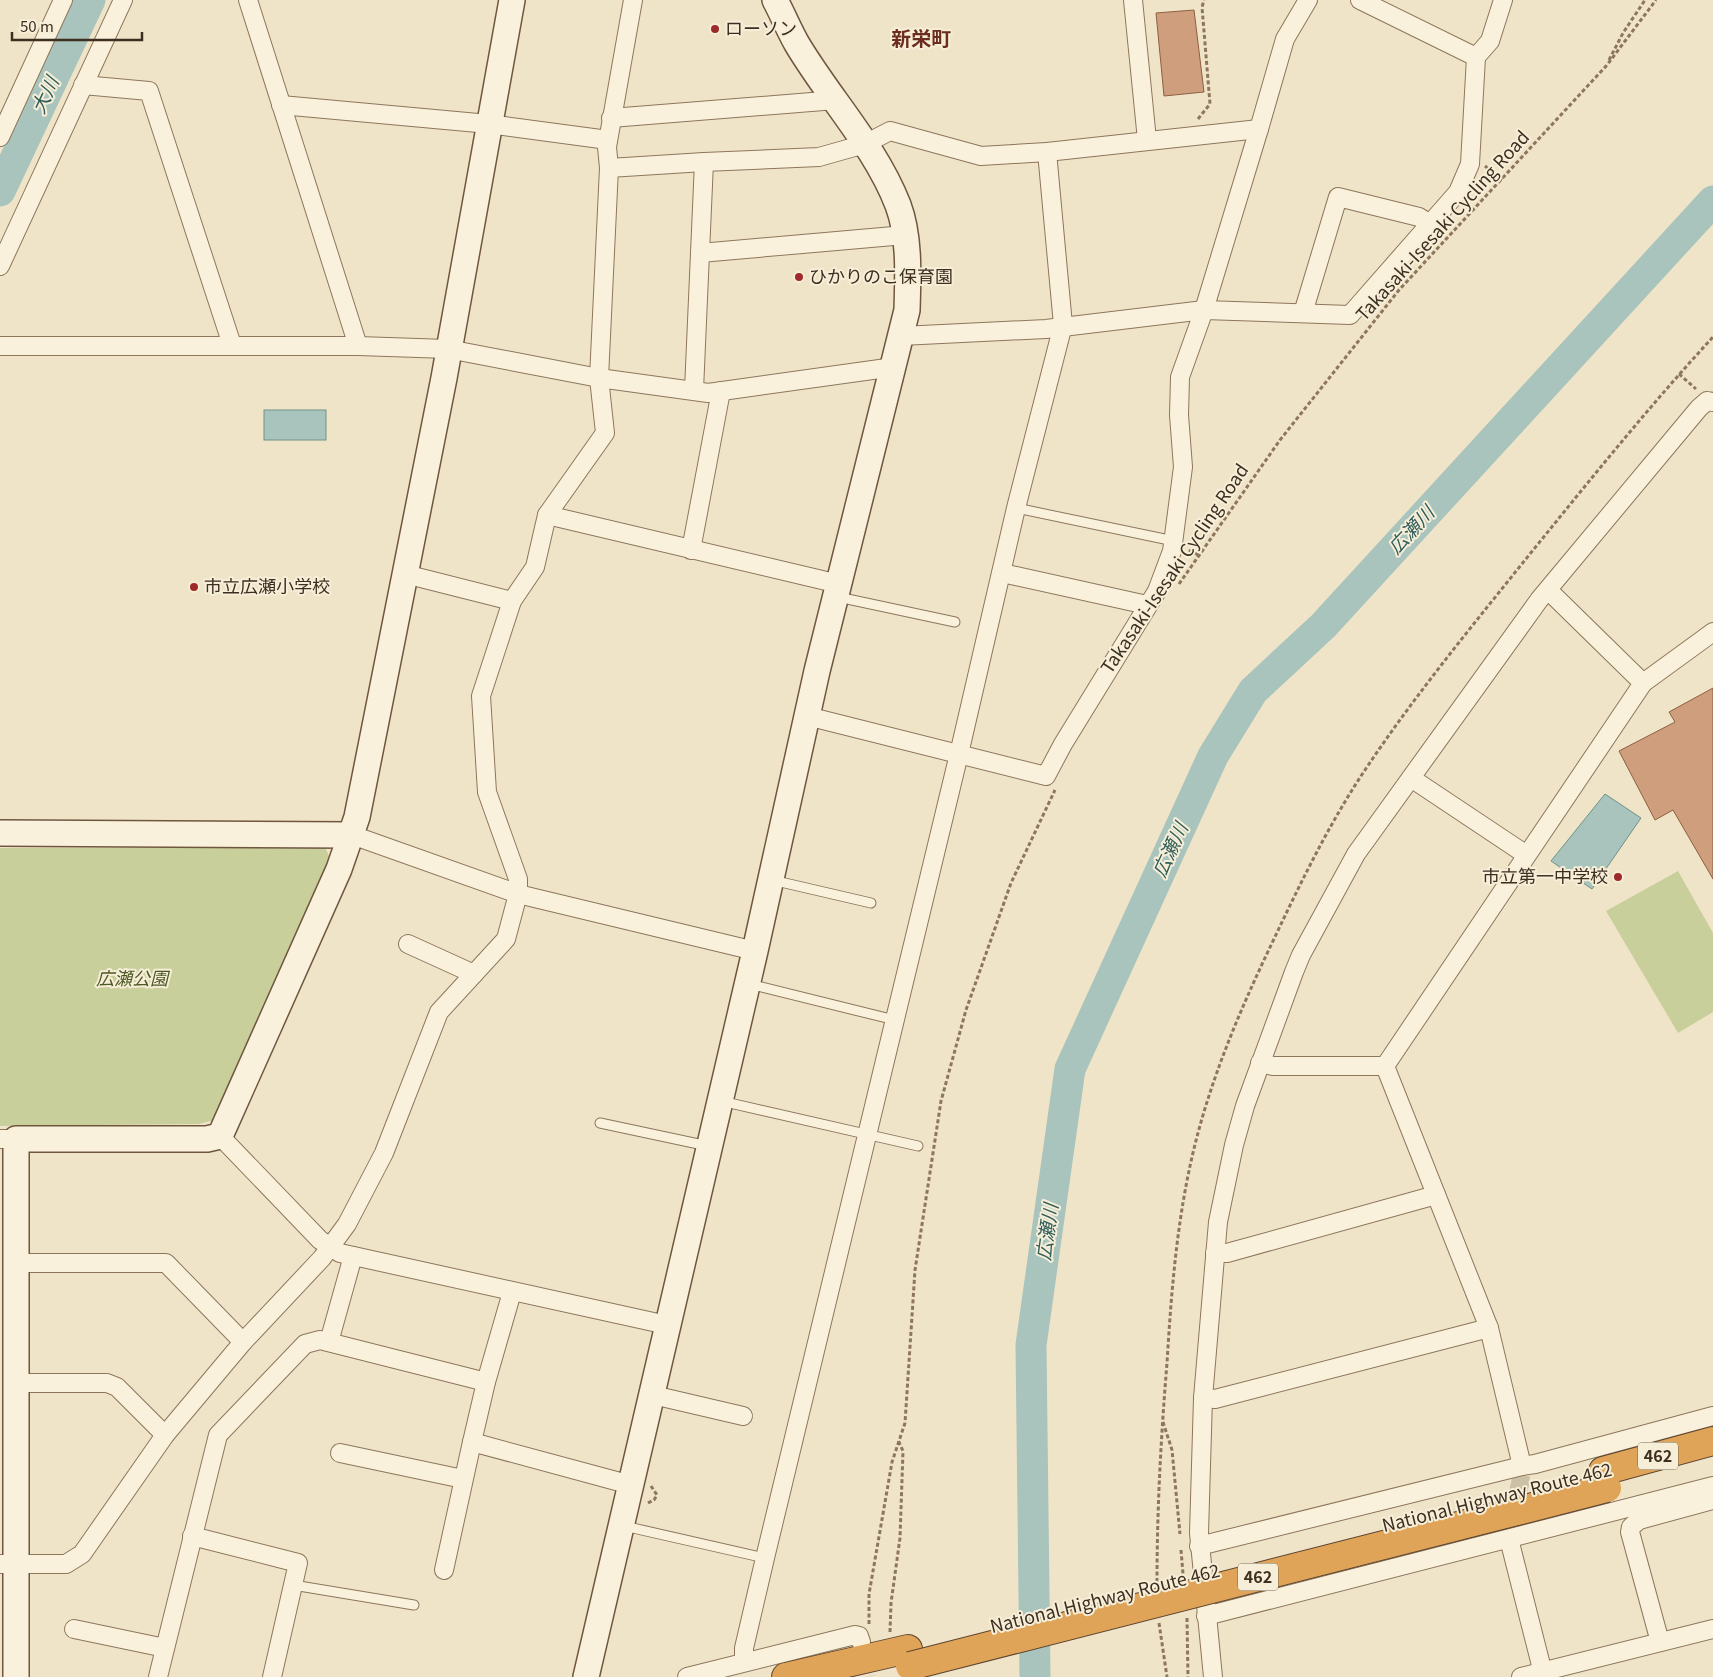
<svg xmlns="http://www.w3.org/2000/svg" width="1713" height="1677" viewBox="0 0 1713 1677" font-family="Georgia,'Noto Sans JP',serif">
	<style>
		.green { fill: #c9cf9b }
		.water { fill: #a9c4bc; stroke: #6f938a }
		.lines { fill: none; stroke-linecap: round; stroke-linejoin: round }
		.river { stroke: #a9c4bc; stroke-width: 31 }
		.building { fill: #cf9f7d; stroke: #8d5f41 }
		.street-tunnel { stroke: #ccc0a6; stroke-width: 18; stroke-dasharray: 18 9; stroke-linecap: butt }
		.lane-casing { stroke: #8d765c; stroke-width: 11 }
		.street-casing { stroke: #8d765c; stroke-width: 20 }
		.secondary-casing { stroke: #6f573f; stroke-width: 28 }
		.highway-casing { stroke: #5b4430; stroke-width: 30 }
		.path { stroke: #8d765c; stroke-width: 3; stroke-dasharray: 4 2.5; stroke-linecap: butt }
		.lane { stroke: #faf1dc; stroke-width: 9 }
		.street { stroke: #faf1dc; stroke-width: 18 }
		.secondary { stroke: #faf1dc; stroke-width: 25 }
		.highway { stroke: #e0a458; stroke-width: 28 }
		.highway-bridge-casing { stroke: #5b4430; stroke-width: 30; stroke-linecap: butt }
		.highway-bridge { stroke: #e0a458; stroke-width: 28 }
		.poi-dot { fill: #9e2a2b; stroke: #f7eed8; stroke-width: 2 }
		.labels { text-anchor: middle; stroke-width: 4; stroke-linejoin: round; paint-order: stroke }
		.shield { fill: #f7eed8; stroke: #756857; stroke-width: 1 }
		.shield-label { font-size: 16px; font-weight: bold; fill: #3d2e20 }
		.poi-label { font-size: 18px; fill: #3d2e20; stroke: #f7eed8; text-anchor: start }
		.street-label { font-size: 18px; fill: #3d2e20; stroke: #f7eed8 }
		.park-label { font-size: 18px; font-style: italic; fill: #4d5a26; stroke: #f7eed8 }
		.water-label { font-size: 19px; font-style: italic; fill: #2f5d5a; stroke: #f7eed8 }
		.quarter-label { font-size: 20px; font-weight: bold; fill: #6b2e1e; stroke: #f7eed8 }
	</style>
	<rect width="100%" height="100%" fill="#f0e4c8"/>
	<!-- green -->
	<g class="green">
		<polygon points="325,847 330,858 214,1120 199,1124 0,1126 0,848"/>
		<polygon points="1678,871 1713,933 1713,1012 1678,1033 1606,911"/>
	</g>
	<!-- water -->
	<g class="water">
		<rect x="264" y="410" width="62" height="30"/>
		<polygon points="1605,794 1641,818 1592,889 1551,861"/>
	</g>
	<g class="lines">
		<!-- river -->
		<g class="river">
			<polyline points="0,191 90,0"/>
			<polyline points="1035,1677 1031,1345 1070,1069 1213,756 1253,691 1323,626 1713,201"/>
		</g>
	</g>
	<!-- building -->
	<g class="building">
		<polygon points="1194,10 1204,92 1164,96 1156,13"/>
		<polygon points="1713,688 1713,879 1673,810 1655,820 1619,751 1675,722 1669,712"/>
	</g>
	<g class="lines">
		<!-- street-tunnel -->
		<g class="street-tunnel">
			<polyline points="1511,1519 1520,1484 1522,1466"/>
			<polyline points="862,1650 867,1677"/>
		</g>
		<!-- lane casing -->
		<g class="lane-casing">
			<g id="lane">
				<polyline points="1016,508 1174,541"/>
				<polyline points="838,597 955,622"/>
				<polyline points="772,880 871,903"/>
				<polyline points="749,984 895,1020"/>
				<polyline points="721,1101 918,1146"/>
				<polyline points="600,1123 708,1146"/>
				<polyline points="624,1526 765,1558"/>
				<polyline points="293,1585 414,1605"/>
			</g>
		</g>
		<!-- street casing -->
		<g class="street-casing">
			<g id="street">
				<polyline points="248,0 358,346"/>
				<polyline points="633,0 607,147 609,168 599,378 605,433 547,515 839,584"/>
				<polyline points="1133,0 1147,140"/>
				<polyline points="1476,57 1490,41 1503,0"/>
				<polyline points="83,85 149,91 232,345"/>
				<polyline points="281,105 489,124 608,140"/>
				<polyline points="611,118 836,100"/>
				<polyline points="1259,129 1204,310 1350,315 1458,192 1470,164 1476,57 1360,0"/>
				<polyline points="0,137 63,0"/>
				<polyline points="609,168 704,162"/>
				<polyline points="700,253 905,235"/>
				<polyline points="0,266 123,0"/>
				<polyline points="1303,313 1338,197 1419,217 1430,224"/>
				<polyline points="0,346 358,346 448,349 599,378 708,393 894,367"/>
				<polyline points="694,390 704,162 819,157 865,144 890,131 981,156 1047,152 1259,129 1285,39 1308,0"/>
				<polyline points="691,550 721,391"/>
				<polyline points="1002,573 1147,605"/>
				<polyline points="405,574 512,601"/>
				<polyline points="1548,590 1643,683"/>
				<polyline points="807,716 1046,776 1063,744 1157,591 1172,551 1183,467 1179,415 1180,377 1204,310 1046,329 901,336"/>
				<polyline points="1411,778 1525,854"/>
				<polyline points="352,835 518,894 755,951"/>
				<polyline points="408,944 474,974"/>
				<polyline points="1260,1063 1273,1066 1385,1066"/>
				<polyline points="1385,1066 1643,683 1713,632"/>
				<polyline points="1385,1066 1489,1328 1522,1466"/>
				<polyline points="220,1136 320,1240 340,1253 667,1325"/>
				<polyline points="0,1139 16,1139"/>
				<polyline points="1215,1253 1227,1253 1436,1195"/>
				<polyline points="16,1263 166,1263 243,1342"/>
				<polyline points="329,1342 353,1256"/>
				<polyline points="486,1382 512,1292"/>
				<polyline points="15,1383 107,1383 117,1387 165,1435"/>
				<polyline points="653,1395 743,1416"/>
				<polyline points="1203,1398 1215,1399 1489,1328"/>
				<polyline points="340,1453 463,1479"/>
				<polyline points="192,1536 298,1563 272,1677"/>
				<polyline points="1509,1539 1544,1677"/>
				<polyline points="1199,1546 1522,1466 1535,1464 1713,1416"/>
				<polyline points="0,1564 66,1564 82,1554 165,1435 243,1342 322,1258 347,1224 384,1153 439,1012 506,939 518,894 518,879 487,792 481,696 512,601 535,567 547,515"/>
				<polyline points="444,1570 472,1442"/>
				<polyline points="1206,1616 1713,1486"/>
				<polyline points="74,1629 165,1648"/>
				<polyline points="1660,1642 1630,1532 1631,1527 1639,1520 1713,1500"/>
				<polyline points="744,1662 744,1648 765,1558 959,754 1016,508 1063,325 1047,152"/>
				<polyline points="158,1677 218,1435 305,1344 320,1340 486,1382 472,1442 631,1485"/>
				<polyline points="687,1677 855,1635 859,1636 861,1642"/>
				<polyline points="1213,1677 1199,1533 1203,1398 1218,1222 1234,1145 1245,1106 1294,972 1301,955 1356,854 1539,600 1699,408 1707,401 1713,402"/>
				<polyline points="1521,1677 1713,1629"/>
			</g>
		</g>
		<!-- secondary casing -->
		<g class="secondary-casing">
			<g id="secondary">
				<polyline points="0,833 352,835"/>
				<polyline points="16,1677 16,1139 207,1139 220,1136 339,869 357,817 444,378 512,0"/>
				<path d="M586 1677 755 951 817 671 907 310C908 276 910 237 898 205 875 146 829 98 797 44 789 30 783 15 775 0"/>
			</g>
		</g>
		<!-- highway casing -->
		<g class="highway-casing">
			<g id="highway">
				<polyline points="1603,1471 1713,1441"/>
				<polyline points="786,1677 908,1649"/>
			</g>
		</g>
		<!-- path -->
		<g class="path">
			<polyline points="1609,60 1623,33 1645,0"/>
			<polyline points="1198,119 1210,104 1202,7 1204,0"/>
			<polyline points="1485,166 1502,180"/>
			<polyline points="1679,374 1696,389"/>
			<polyline points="1189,550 1200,556"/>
			<polyline points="1179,584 1280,440 1399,290 1607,65 1656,0"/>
			<polyline points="1163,1422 1172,1450 1180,1534"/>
			<polyline points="648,1503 654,1500 657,1495 651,1486"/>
			<polyline points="1181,1550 1183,1574"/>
			<path d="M1157 1582C1157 1509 1161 1436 1167 1363 1171 1297 1176 1231 1190 1166 1207 1087 1238 1014 1273 941 1300 884 1328 826 1363 773 1410 702 1464 636 1517 570 1581 491 1644 412 1713 337"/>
			<polyline points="1187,1618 1188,1677"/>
			<polyline points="1159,1623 1167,1677"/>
			<polyline points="869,1624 869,1594 892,1462 905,1423 915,1270 941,1101 966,1010 1011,883 1055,790"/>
			<polyline points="890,1632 891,1603 900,1538 903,1451 898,1440"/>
		</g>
		<!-- lane -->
		<use href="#lane" class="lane"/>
		<!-- street -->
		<use href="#street" class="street"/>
		<!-- secondary -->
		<use href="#secondary" class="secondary"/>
		<!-- highway -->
		<use href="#highway" class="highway"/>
		<!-- highway-bridge casing -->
		<g class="highway-bridge-casing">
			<polyline id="highway-bridge" points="910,1666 1607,1488"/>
		</g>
		<!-- highway-bridge -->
		<use href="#highway-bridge" class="highway-bridge"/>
	</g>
	<!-- markers -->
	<g class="poi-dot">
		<circle cx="715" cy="29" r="5"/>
		<circle cx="799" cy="277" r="5"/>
		<circle cx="194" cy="587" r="5"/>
		<circle cx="1618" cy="877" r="5"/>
	</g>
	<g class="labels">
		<!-- shield labels -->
		<g class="shield">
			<rect x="1638" y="1442.5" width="40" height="27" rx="4"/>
			<rect x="1238" y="1563.5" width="40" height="27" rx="4"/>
		</g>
		<g class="shield-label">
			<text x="1658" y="1462">462</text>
			<text x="1258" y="1583">462</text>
		</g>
		<!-- poi labels -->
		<g class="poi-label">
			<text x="725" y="35">ローソン</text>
			<text x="809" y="283">ひかりのこ保育園</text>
			<text x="204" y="593">市立広瀬小学校</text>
			<text x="1608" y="883" text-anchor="end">市立第一中学校</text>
		</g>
		<!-- street labels -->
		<g class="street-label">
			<text transform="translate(1443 226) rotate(-48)" y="6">Takasaki-Isesaki Cycling Road</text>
			<text transform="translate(1175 569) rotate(-56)" y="6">Takasaki-Isesaki Cycling Road</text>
			<text transform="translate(1497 1498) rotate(-14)" y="6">National Highway Route 462</text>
			<text transform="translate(1105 1599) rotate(-14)" y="6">National Highway Route 462</text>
		</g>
		<!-- park labels -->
		<g class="park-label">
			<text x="132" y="985">広瀬公園</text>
		</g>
		<!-- water labels -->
		<g class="water-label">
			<text transform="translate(45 95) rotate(-65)" y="7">大川</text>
			<text transform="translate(1411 530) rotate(-47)" y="7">広瀬川</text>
			<text transform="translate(1170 850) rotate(-65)" y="7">広瀬川</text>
			<text transform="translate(1047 1232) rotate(-82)" y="7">広瀬川</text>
		</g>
		<!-- quarter labels -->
		<g class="quarter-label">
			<text x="921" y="46">新栄町</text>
		</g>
	</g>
	<!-- scale -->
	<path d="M12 32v8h130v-8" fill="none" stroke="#3d2e20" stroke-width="2.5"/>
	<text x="20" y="32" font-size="15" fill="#3d2e20" stroke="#f7eed8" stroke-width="4" paint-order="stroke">50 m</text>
</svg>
